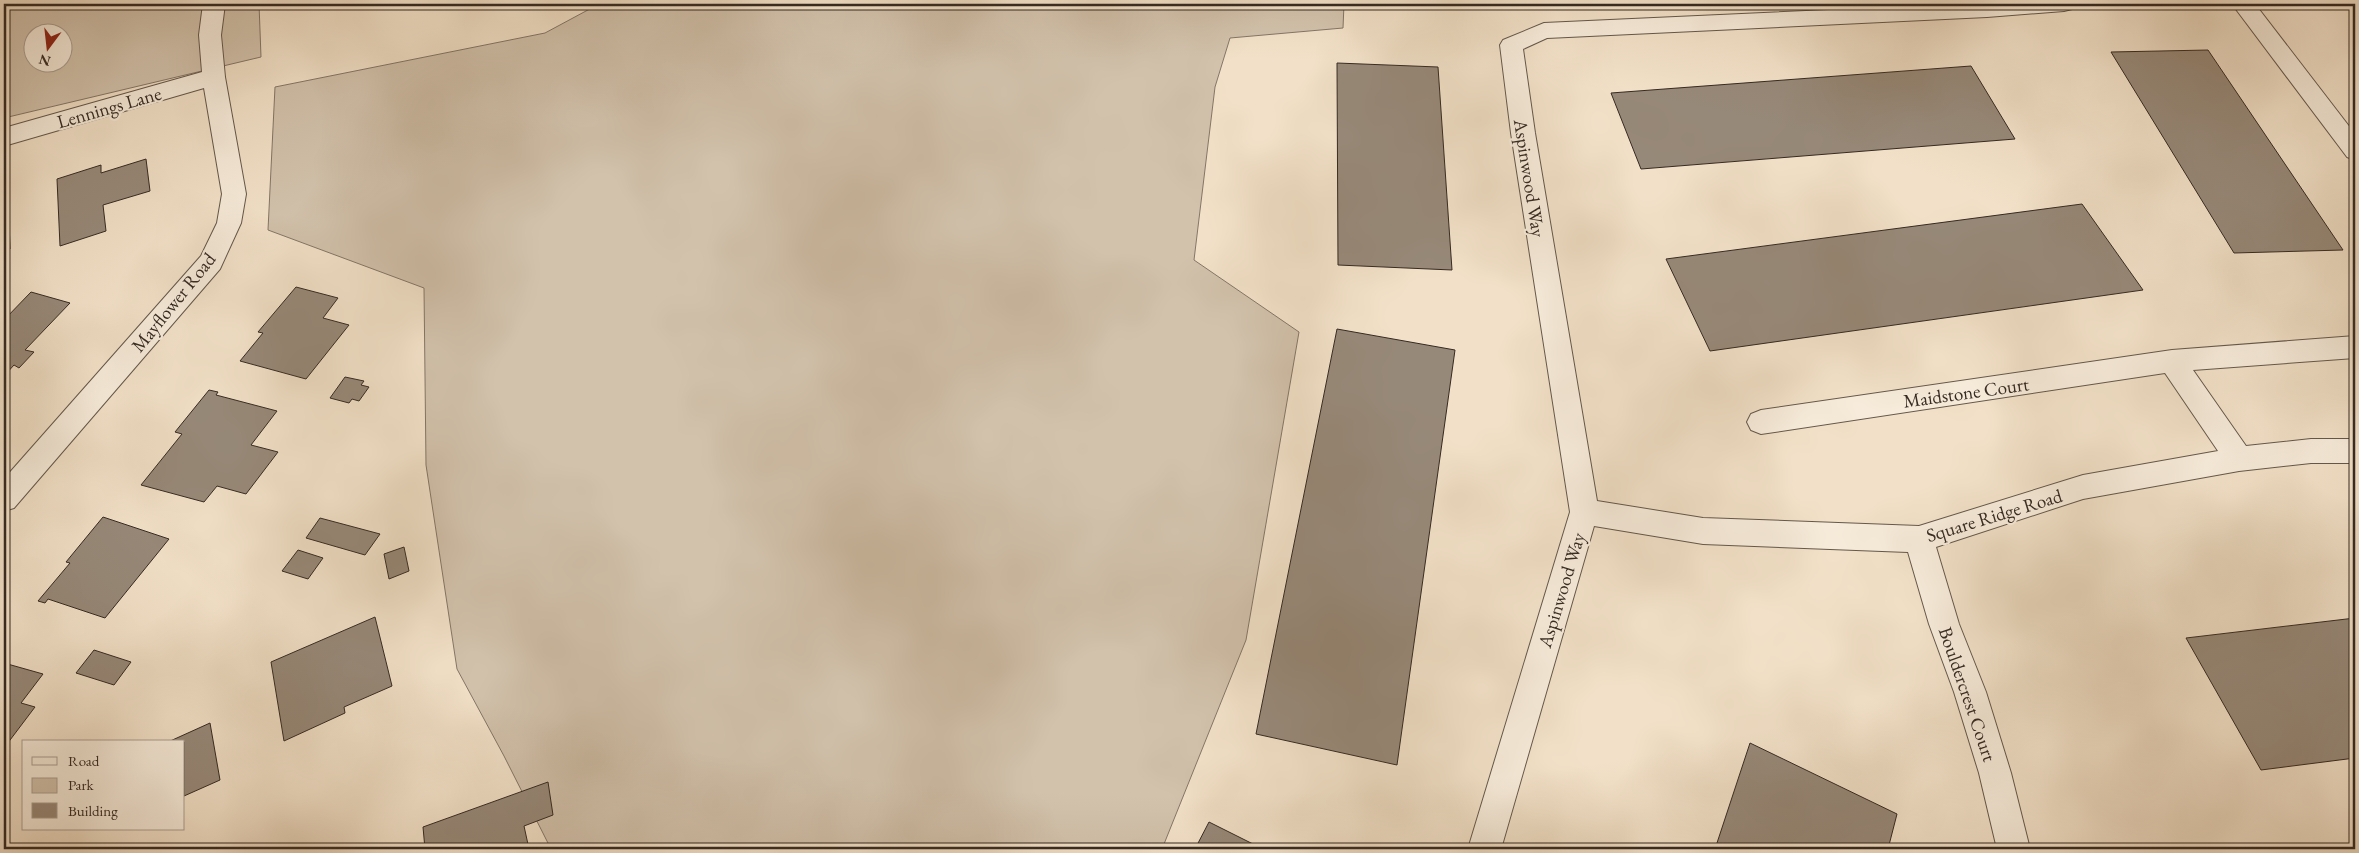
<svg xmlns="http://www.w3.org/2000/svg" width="2359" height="853" viewBox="0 0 2359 853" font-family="'EB Garamond',serif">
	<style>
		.green { fill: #d2c2ac; stroke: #847668; fill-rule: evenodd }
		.building { fill: #978979; stroke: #352a23 }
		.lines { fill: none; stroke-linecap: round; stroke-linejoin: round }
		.street-casing { stroke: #64584c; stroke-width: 2 }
		.street { fill: #f7ecdb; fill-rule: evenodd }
		.labels { text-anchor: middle; stroke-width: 4.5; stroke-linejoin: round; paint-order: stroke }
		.street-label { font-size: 19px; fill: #352a23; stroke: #f7ecdb }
	</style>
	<rect width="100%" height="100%" fill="#f2e1c8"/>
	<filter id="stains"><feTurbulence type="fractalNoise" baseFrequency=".004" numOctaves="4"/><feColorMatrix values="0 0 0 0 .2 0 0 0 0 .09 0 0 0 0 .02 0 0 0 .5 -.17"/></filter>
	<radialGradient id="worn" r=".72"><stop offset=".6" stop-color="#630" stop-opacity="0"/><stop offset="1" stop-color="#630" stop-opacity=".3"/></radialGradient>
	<!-- green -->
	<g class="green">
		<path d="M4 4H259L261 57 4 118ZM32 32H62V62H32Z"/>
		<polygon points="599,4 1344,4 1343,28 1230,38 1215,87 1194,260 1299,332 1246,640 1162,849 551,849 504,756 457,669 426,465 424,288 268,230 275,87 545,33"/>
	</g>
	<!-- building -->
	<g class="building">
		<polygon points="2208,50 2343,250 2234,253 2111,52"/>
		<polygon points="1337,63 1438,67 1452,270 1338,265"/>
		<polygon points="1971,66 2015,139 1641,169 1611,93"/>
		<polygon points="146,159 150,191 103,205 106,231 60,246 57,179 101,165 101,173"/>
		<polygon points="8,193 10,249 4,251 4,194"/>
		<polygon points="2082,204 2143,290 1710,351 1666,259"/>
		<polygon points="296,287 338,298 323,318 349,325 306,379 240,361 263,333 258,332"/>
		<polygon points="31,292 70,303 25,350 34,352 19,368 14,365 4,376 4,320"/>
		<polygon points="1337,329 1455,350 1397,765 1256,734"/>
		<polygon points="345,377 364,381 361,385 369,387 359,401 352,399 349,403 330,398"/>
		<polygon points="209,390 218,392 216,395 277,411 251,445 278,452 246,494 217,486 204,502 141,485 182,434 175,432"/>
		<polygon points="103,517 169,539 105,618 48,599 45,603 38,601 70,563 66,562"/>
		<polygon points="320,518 380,534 365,555 306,538"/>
		<polygon points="404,547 409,571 389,579 384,554"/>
		<polygon points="298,550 323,558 308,579 282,571"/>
		<polygon points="375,617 392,686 344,707 345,713 284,741 271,662"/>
		<polygon points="2355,618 2355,758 2261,770 2186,638"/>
		<polygon points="94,650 131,662 114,685 76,673"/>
		<polygon points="4,663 43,674 21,703 35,707 4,748"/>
		<polygon points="210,723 220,780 184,796 184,742 168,742"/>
		<polygon points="1750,743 1897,814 1888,849 1715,849"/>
		<polygon points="548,782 553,815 524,826 529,849 425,849 423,827"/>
		<polygon points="1209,822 1263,849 1195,849"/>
	</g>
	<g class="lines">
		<!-- street casing -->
		<g class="street-casing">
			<g id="street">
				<polygon points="203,4 225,4 221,35 225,77 246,194 241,223 220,269 14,508 4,511 4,479 201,256 217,223 222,194 204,88 4,146 4,128 202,72 199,35"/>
				<polygon points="1962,4 2075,4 2072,9 2064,11 1987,17 1547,38 1523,49 1535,133 1597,501 1703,518 1919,526 2083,475 2218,451 2165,373 1761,434 1751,430 1747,422 1751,414 1761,410 2172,350 2355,336 2355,358 2193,370 2246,446 2311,439 2355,439 2355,463 2311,463 2239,471 2083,499 1936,547 1959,624 1986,692 2011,773 2030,849 1997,849 1979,773 1954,692 1929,624 1908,552 1703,544 1594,526 1501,849 1468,849 1570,512 1511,133 1500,45 1503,40 1544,23"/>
				<polygon points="2232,4 2255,4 2355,134 2355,160 2347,157"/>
			</g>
		</g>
		<!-- street -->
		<use href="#street" class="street"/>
	</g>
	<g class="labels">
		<!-- street labels -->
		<g class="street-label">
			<text transform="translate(109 107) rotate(-16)" y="7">Lennings Lane</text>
			<text transform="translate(1530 178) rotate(81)" y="7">Aspinwood Way</text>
			<text transform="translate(173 302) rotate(-51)" y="7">Mayflower Road</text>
			<text transform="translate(1966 392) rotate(-8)" y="7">Maidstone Court</text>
			<text transform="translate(1994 515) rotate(-17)" y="7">Square Ridge Road</text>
			<text transform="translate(1561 590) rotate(-73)" y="7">Aspinwood Way</text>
			<text transform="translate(1968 694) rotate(71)" y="7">Bouldercrest Court</text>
		</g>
	</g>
	<!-- margin -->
	<rect width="2359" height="853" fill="none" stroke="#f2e1c8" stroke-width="20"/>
	<rect x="5" y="5" width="2349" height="843" fill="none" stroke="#352a23" stroke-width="2.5"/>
	<rect x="10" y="10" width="2339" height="833" fill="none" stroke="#352a23"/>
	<!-- legend -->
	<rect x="22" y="740" width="162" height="90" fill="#f7ecdb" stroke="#a99e91"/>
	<rect x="32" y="757" width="25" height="8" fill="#f7ecdb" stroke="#a99e91"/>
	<text x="68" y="766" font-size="15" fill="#352a23">Road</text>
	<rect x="32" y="778" width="25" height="15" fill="#d2c2ac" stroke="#a99e91"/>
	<text x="68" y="790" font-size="15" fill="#352a23">Park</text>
	<rect x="32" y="803" width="25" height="15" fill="#978979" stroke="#a99e91"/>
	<text x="68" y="816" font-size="15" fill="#352a23">Building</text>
	<!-- north arrow -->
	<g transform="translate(48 48) rotate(195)"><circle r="24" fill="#f7ecdb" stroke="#a99e91"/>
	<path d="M0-4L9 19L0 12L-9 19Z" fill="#8f2418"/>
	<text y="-8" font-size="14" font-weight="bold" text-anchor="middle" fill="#352a23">N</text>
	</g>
	<rect width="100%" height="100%" filter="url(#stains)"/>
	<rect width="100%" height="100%" fill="url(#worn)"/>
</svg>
